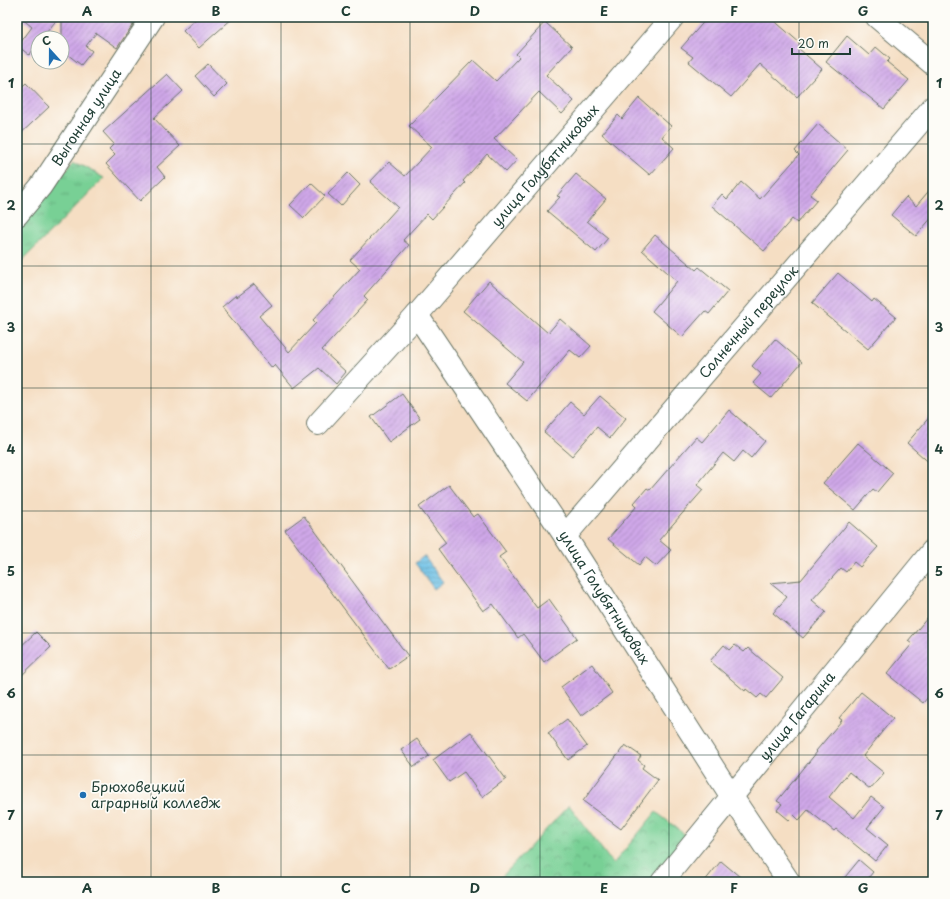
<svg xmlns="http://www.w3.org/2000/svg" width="950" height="899" viewBox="0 0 950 899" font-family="'Playpen Sans',sans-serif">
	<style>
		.grass { fill: url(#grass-tufts); stroke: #4c8664 }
		.park { fill: url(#park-crowns); stroke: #4c8664 }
		.water { fill: url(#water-rules); stroke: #447e8c }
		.building { fill: url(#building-hatch) }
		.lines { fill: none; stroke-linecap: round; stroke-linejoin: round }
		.minor-casing { stroke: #6a7566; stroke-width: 24 }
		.minor { stroke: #fff; stroke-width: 22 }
		.grid { fill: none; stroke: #1f3d34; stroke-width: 1; stroke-opacity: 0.55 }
		.poi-dot { fill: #1f6fb2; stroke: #fdfcf7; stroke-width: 1.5 }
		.labels { text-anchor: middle; stroke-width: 3.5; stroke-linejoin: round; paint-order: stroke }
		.street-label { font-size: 14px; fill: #1f3d34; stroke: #fdfcf7 }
		.poi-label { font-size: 14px; fill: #1f3d34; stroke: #fdfcf7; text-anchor: start }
		.neatline { fill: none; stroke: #1f3d34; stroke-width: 1.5 }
		.grid-label { font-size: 13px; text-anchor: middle; font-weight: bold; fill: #1f3d34 }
	</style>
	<defs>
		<pattern id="grass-tufts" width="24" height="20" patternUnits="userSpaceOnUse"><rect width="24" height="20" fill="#78d095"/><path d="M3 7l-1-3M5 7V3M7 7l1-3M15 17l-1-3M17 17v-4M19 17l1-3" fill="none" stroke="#62aa7a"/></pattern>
		<pattern id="park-crowns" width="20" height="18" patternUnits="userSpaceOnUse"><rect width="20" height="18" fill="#78d095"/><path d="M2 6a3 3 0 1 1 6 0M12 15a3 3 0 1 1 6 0" fill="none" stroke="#62aa7a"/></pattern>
		<pattern id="water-rules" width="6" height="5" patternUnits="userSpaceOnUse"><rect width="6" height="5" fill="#68bee5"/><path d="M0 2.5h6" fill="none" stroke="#559cba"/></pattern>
		<pattern id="building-hatch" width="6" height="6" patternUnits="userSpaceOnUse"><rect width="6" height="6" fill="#cfa7e8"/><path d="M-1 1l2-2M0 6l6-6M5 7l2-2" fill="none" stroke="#a789bd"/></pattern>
	</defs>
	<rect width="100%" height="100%" fill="#fdfcf7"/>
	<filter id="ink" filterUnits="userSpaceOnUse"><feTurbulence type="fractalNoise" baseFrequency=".025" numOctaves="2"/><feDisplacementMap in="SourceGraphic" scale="8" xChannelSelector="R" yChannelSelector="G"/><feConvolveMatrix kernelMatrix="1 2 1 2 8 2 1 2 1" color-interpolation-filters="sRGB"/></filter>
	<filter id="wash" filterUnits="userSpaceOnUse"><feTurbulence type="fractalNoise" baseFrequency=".012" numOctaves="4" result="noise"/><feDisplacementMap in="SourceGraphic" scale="16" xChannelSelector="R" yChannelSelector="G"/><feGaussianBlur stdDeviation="0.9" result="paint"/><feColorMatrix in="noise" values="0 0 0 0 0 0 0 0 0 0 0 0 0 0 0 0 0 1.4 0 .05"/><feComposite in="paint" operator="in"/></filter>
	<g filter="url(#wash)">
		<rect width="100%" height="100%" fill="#f5dec3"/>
		<!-- grass -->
		<polygon class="grass" points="74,160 104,178 17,266 17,232"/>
		<!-- park -->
		<polygon class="park" points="569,805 613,864 656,812 687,836 650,882 497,882"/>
		<!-- water -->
		<polygon class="water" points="424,556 443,582 434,589 415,563"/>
		<g id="blocks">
			<!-- building -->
			<g class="building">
				<polygon points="20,17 59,17 42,38 38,38 38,44 29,55 18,46 32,27"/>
				<polygon points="62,17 108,17 114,22 117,17 138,17 117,48 96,33 86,46 92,51 81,65 62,50"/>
				<polygon points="198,17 234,17 199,48 183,31"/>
				<polygon points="708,17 770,17 801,44 798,48 822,69 797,97 760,64 731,97 689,62 693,57 681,48"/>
				<polygon points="545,22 572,47 546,75 574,101 562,114 539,92 494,139 517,160 506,172 487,154 463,181 465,183 432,219 427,214 403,240 409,245 364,296 368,300 322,350 346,372 336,384 319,368 294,388 275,365 272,368 222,307 236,295 237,297 254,284 272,305 259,316 289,352 316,323 313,320 360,269 350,260 398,207 370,182 389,162 405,176 432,147 409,126 473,60 496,81 519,57 516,54"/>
				<polygon points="847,36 869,55 876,47 890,59 887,62 909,80 884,109 826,62"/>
				<polygon points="208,64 227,84 214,97 195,76"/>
				<polygon points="167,74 183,91 154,118 180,146 157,167 165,177 140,201 106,164 115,155 109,149 114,144 103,132"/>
				<polygon points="26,83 49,107 17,137 17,91"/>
				<polygon points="639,98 671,126 662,137 674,148 650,175 602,134 618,115 622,119"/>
				<polygon points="818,124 848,150 810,195 817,200 797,223 792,219 764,251 712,206 722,194 727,199 741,182 760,199 799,155 795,151"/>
				<polygon points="348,173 360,185 341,206 328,194"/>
				<polygon points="576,174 606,199 587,221 608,238 596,252 547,211 560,197 557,196"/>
				<polygon points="311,183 325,196 304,218 290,205"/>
				<polygon points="933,186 933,216 916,236 891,215 906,197 916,206"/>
				<polygon points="655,235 696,270 699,267 728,291 709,314 705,311 682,337 652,311 677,281 642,250"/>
				<polygon points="838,273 872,302 874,299 896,317 868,349 812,303"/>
				<polygon points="489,281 548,333 560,319 591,346 580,358 570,350 527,401 505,383 523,362 463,311"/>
				<polygon points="775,339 802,362 771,398 753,383 761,374 752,366"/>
				<polygon points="402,394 420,419 389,442 371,417"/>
				<polygon points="600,396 626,418 610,438 597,427 572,456 544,432 570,402 584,414"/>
				<polygon points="729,410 765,441 751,458 743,451 734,462 723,453 697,485 703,490 659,540 671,550 656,566 645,557 639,565 608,539 637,506 634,503 647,488 650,490 696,437 702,442"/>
				<polygon points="933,413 933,466 907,443"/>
				<polygon points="858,443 893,473 877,492 873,489 855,510 823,483"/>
				<polygon points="449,485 473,517 478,514 506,552 499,557 537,608 549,599 577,638 544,662 523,634 518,638 493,604 483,611 438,549 446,543 419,507"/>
				<polygon points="304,516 408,656 389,669 285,530"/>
				<polygon points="849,522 878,547 860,567 854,562 846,572 841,568 812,600 826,612 803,638 773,613 787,597 770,583 801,580"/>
				<polygon points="933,611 933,691 923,703 887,674 912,644 908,641"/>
				<polygon points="36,632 51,647 17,680 17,650"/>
				<polygon points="724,645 730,650 735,645 744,652 748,648 783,678 766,698 761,694 757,698 746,689 745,691 710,661"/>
				<polygon points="592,664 612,693 581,716 561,687"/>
				<polygon points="861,692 893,718 863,756 884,773 870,789 849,772 829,797 854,818 871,797 884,807 867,828 888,845 875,861 836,829 834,831 808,810 799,820 794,815 789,820 777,810 782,804 777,801 817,752 816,751 842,720 839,718"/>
				<polygon points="567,719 587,746 568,760 548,733"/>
				<polygon points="471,732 506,779 482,797 464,772 449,782 433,760"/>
				<polygon points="417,739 429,756 414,767 401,750"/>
				<polygon points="625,745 641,756 638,760 644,765 642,768 658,780 621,829 583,801"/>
				<polygon points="859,860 873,872 865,882 841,882"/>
				<polygon points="721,861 746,882 704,882"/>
			</g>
		</g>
	</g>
	<g filter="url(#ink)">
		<use href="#blocks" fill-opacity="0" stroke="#6a7566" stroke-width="1"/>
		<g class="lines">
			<!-- minor casing -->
			<g class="minor-casing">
				<g id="minor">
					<polyline points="877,17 933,64"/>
					<path id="s1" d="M17 215 41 186 153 17"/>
					<path id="s2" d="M417 315 565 536 732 797 789 882"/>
					<path id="s3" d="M318 424 417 315 673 17"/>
					<path id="s4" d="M565 536 933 107"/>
					<path id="s5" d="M662 882 933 550"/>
				</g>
			</g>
			<!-- minor -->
			<use href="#minor" class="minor"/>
		</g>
	</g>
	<!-- grid -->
	<path class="grid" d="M151 17V882M281 17V882M410 17V882M540 17V882M669 17V882M799 17V882M17 144H933M17 266H933M17 388H933M17 511H933M17 633H933M17 755H933"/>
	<!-- markers -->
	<circle class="poi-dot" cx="83" cy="795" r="4"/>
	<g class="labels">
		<!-- street labels -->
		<g class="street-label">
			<text dy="5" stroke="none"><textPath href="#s1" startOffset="120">Выгонная улица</textPath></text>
			<text dy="5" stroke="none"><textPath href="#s3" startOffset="344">улица Голубятниковых</textPath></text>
			<text dy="5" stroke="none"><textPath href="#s4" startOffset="282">Солнечный переулок</textPath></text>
			<text dy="5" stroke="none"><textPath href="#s2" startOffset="339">улица Голубятниковых</textPath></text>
			<text dy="5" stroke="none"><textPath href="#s5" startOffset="214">улица Гагарина</textPath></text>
		</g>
		<!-- poi labels -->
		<g class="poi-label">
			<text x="91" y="792">Брюховецкий<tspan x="91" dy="16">аграрный колледж</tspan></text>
		</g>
	</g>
	<!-- margin -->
	<rect width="950" height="899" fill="none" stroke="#fdfcf7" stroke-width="44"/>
	<!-- north arrow -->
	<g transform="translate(50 50) rotate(339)"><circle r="19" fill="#fdfcf7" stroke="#a4b0a9"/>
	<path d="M0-3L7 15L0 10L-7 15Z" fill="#1f6fb2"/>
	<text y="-6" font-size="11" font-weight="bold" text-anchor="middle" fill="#1f3d34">С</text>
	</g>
	<!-- scale -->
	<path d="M792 48v6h58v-6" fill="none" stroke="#1f3d34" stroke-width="2"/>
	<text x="798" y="48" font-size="12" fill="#1f3d34" stroke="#fdfcf7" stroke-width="3" paint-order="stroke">20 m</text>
	<rect x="22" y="22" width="906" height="855" class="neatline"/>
	<g class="grid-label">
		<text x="87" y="16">A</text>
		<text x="216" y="16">B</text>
		<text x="346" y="16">C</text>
		<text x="475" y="16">D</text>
		<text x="604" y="16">E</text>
		<text x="734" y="16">F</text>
		<text x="863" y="16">G</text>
		<text x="11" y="88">1</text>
		<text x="939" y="88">1</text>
		<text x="11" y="210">2</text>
		<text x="939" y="210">2</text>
		<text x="11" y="332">3</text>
		<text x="939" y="332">3</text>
		<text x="11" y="454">4</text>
		<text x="939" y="454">4</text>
		<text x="11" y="576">5</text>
		<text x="939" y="576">5</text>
		<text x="11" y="698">6</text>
		<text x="939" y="698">6</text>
		<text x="11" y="820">7</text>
		<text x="939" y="820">7</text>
		<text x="87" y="893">A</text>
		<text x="216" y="893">B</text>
		<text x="346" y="893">C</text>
		<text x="475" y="893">D</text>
		<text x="604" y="893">E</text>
		<text x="734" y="893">F</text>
		<text x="863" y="893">G</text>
	</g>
</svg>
